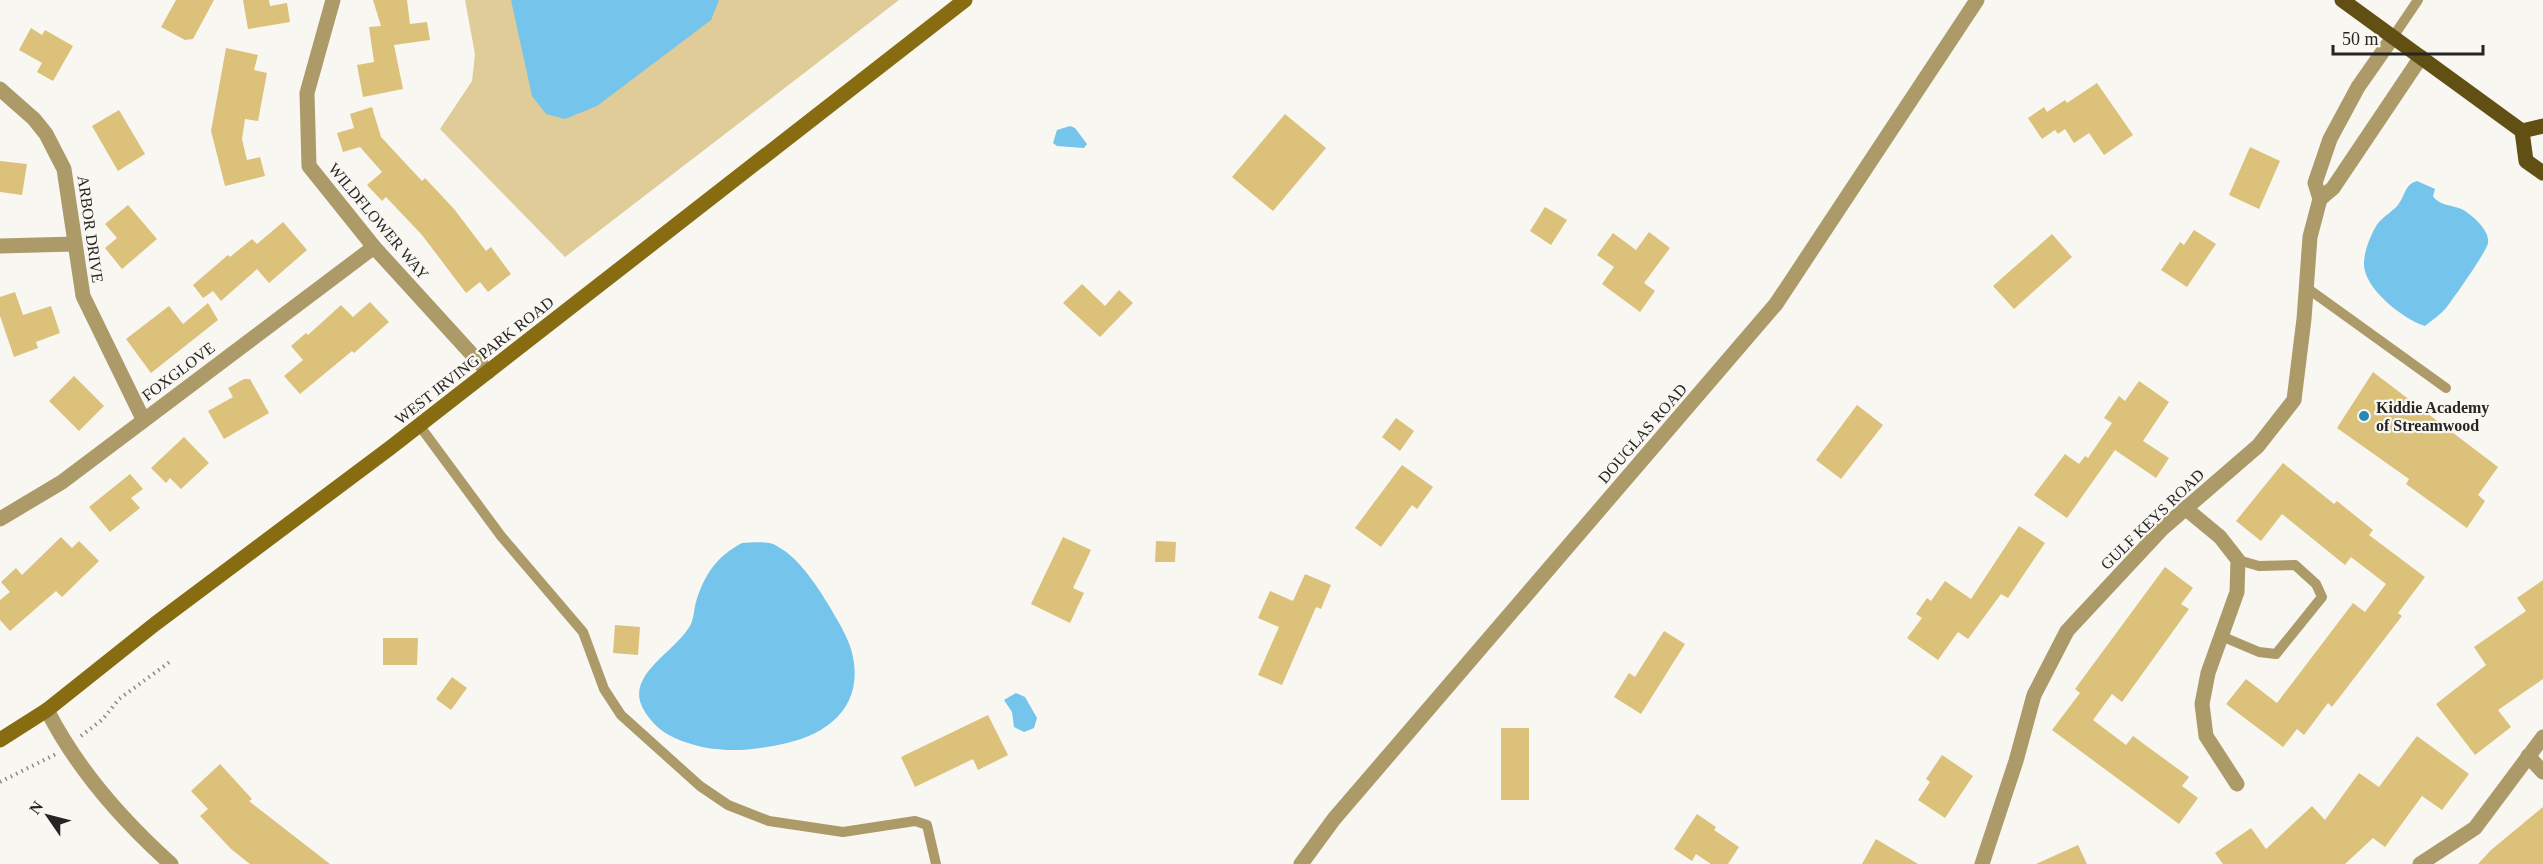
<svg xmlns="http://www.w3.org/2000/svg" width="2543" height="864" viewBox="0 0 2543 864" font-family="'Times New Roman',serif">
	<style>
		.green { fill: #dfcc98 }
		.water { fill: #75c4eb }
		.building { fill: #dcc17a }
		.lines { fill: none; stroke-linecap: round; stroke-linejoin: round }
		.path { stroke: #8c8b87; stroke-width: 4; stroke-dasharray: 1.5 4.5; stroke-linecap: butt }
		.lane { stroke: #ac9a69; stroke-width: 10 }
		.street { stroke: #ac9a69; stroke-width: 15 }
		.secondary { stroke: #886c11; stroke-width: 15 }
		.primary { stroke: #624f13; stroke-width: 15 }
		.poi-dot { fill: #268ab4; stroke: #f9f7f2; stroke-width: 2 }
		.labels { text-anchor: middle; stroke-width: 4.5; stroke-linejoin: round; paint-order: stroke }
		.street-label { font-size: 16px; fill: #262523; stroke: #f9f7f2 }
		.poi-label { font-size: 16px; font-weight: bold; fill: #262523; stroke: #f9f7f2; text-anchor: start }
	</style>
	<rect width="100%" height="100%" fill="#f9f7f2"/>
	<!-- green -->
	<polygon class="green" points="465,0 899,0 565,257 440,129 472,81 475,54"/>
	<!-- water -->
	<g class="water">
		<polygon points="511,0 719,0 711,20 597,106 565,119 546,114 532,96"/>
		<polygon points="1070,126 1075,128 1087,144 1084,148 1057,146 1053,143 1057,130"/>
		<path d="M2417 181 2435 189 2433 196C2440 207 2454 204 2465 211 2474 217 2490 231 2488 243 2487 251 2453 299 2446 308 2440 315 2432 320 2425 326 2403 319 2363 288 2364 263 2364 252 2370 237 2375 228 2380 218 2391 213 2398 205 2405 196 2405 184 2417 181Z"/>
		<path d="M742 543C751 543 765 541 773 544 797 555 815 583 828 604 836 618 846 633 851 649 867 705 829 736 778 745 747 751 718 753 688 743 669 737 656 729 645 712 621 676 677 652 691 624 694 617 694 609 696 602 704 575 717 556 742 543Z"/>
		<polygon points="1016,693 1025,697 1037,718 1034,728 1024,732 1014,727 1012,712 1004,700"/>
	</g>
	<!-- building -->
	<g class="building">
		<polygon points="176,0 214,0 193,39 185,40 161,27"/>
		<polygon points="243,0 269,0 270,6 287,3 290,22 248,29"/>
		<polygon points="373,0 407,0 410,24 427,22 430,40 394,45 403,89 363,97 357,65 374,62 369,27 381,26"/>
		<polygon points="31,28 42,35 45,30 73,46 53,81 37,72 42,63 19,50"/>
		<polygon points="226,48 258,55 254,70 267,73 258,121 245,119 242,139 247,160 260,157 265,176 225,186 211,131"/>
		<polygon points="2097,83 2133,135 2104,155 2089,133 2074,143 2065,129 2058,134 2055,130 2042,139 2028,118 2044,107 2047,112 2065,100 2067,103"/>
		<polygon points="372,107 381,137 422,181 425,178 454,209 486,251 491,247 511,274 488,292 480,282 466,293 422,235 386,197 382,201 367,185 382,172 360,147 343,152 337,133 354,128 350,114"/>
		<polygon points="119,110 145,154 118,171 92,126"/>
		<polygon points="1285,114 1326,148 1273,211 1232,177"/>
		<polygon points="2250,147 2280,161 2259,209 2229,195"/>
		<polygon points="0,161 27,164 22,195 0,192"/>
		<polygon points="128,205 157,239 122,269 105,248 117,238 105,224"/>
		<polygon points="1545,207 1567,220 1551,245 1530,231"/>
		<polygon points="283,222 307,250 269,283 257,269 221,301 213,291 203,298 193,285 228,255 230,257 252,239 257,244"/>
		<polygon points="2194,230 2216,244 2187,287 2161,270 2180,242 2184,245"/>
		<polygon points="1649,232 1670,248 1644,283 1655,291 1640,312 1602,284 1614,267 1597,255 1613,233 1636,250"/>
		<polygon points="2052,234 2072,257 2014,309 1993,286"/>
		<polygon points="1082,284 1105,306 1119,290 1133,303 1100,337 1063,303"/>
		<polygon points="15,292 23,315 51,306 60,333 36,342 38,348 14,357 0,316 0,297"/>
		<polygon points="370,302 389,322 354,353 352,351 300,394 284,376 303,360 291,346 306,333 308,335 341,305 353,317"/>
		<polygon points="208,303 218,320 151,373 126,339 169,306 183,324"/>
		<polygon points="2373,372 2498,467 2478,495 2485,501 2467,528 2406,484 2409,479 2337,428"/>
		<polygon points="74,376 104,406 79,431 49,401"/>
		<polygon points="244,379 250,379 269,413 224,439 208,411 233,397 228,388"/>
		<polygon points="2139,381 2169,402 2143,441 2169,458 2156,478 2115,450 2067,518 2034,495 2065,454 2079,464 2085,456 2088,458 2112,423 2104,418 2119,396 2125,401"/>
		<polygon points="1857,405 1883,425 1841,479 1816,460"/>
		<polygon points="1396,418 1414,431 1400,451 1382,437"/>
		<polygon points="184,437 209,463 181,489 170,478 166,483 151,468"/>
		<polygon points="2283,463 2334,504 2337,501 2373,530 2369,535 2425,577 2398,613 2402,616 2332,707 2328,703 2304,735 2297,729 2283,747 2226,704 2246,679 2277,703 2353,603 2365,612 2386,584 2351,557 2345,565 2282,514 2261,541 2236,521"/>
		<polygon points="1402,465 1433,487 1417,509 1412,505 1381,547 1355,528"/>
		<polygon points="130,474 143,489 131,498 140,508 110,532 89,507"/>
		<polygon points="2019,526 2045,543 2008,598 2001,594 1968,639 1958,632 1938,660 1907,638 1922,618 1916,614 1927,598 1931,601 1945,581 1971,599"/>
		<polygon points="61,537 72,548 79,541 99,561 62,597 56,591 10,631 0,620 0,600 10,592 1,582 16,568 22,575"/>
		<polygon points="1063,537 1091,550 1073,588 1084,593 1070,623 1031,604"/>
		<polygon points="1156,541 1176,542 1175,562 1155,562"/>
		<polygon points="2165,567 2193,588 2181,604 2189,609 2122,702 2112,694 2093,720 2126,745 2133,736 2189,777 2182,786 2198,798 2179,824 2052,730 2080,693 2075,689"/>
		<polygon points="1305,574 1331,585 1321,609 1316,607 1282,685 1258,675 1279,627 1258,618 1270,591 1293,601"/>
		<polygon points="2543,580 2543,679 2498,710 2511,727 2475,755 2436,704 2486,665 2474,647 2526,611 2517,598"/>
		<polygon points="615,625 640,627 638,655 613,653"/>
		<polygon points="1664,631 1685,644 1641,714 1614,697 1629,673 1635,677"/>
		<polygon points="383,638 418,638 417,665 383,665"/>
		<polygon points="452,677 467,688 451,710 436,699"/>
		<polygon points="988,715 1008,755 978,770 973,759 915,787 901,757"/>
		<rect x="1501" y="728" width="28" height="72"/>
		<polygon points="2417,736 2469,774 2442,810 2422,796 2385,847 2373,838 2345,864 2223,864 2215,853 2251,828 2266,849 2312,806 2325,820 2359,773 2379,787"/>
		<polygon points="1942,755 1973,776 1945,818 1918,800 1930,782 1926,779"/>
		<polygon points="220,764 252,799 249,801 330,864 250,864 231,849 200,816 208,809 191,791"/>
		<polygon points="2543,807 2543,864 2478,864 2491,850"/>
		<polygon points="1697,814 1716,827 1714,830 1739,847 1728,864 1711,864 1696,854 1692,861 1674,849"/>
		<polygon points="1876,839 1918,864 1862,864"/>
		<polygon points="2078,845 2087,864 2036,864"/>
	</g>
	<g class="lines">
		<!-- path -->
		<g class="path">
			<polyline points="81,736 103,719 119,699 171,661"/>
			<polyline points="0,782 56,754"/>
		</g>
		<!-- lane -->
		<g class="lane">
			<polyline points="2393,37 2418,0"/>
			<polyline points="2307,288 2446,388"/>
			<polyline points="419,425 501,536 583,632 604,689 621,715 700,786 728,805 769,821 843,832 915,821 927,825 936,864"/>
			<polyline points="2221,636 2259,652 2276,654 2322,597 2316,584 2295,565 2259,566 2238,560"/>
		</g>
		<!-- street -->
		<g class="street">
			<polyline points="333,0 307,93 309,166 374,247 488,372"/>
			<polyline points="0,89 34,119 46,134 64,169 83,296 143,419"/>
			<polyline points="2320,199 2333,188 2421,57"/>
			<polyline points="0,246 74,244"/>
			<polyline points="2185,508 2220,537 2238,560 2237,592 2208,673 2202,704 2206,736 2237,784"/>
			<polyline points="0,519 62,482 374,247"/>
			<path d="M47 710C77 769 122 820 171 864"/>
			<polyline points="2528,756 2543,772"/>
			<polyline points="1301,864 1334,819 1776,304 1977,0"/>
			<polyline points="1982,864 2016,761 2034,695 2067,631 2163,528 2258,446 2294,400 2304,319 2310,237 2320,199 2315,183 2330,139 2358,87 2393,37"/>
			<polyline points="2420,864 2475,828 2543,737"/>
		</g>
		<!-- secondary -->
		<polyline class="secondary" points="0,740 47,710 155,624 390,448 965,0"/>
		<!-- primary -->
		<g class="primary">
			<polyline points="2342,0 2522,131 2526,161 2543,173"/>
			<polyline points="2522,131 2543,126"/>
		</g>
	</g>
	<!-- markers -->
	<circle class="poi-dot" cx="2364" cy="416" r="6"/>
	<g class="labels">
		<!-- street labels -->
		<g class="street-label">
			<text transform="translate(379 221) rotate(50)" y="6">WILDFLOWER WAY</text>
			<text transform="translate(91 229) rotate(82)" y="6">ARBOR DRIVE</text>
			<text transform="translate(474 360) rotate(-38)" y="6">WEST IRVING PARK ROAD</text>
			<text transform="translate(178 371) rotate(-37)" y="6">FOXGLOVE</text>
			<text transform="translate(1642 433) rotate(-49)" y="6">DOUGLAS ROAD</text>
			<text transform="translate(2152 519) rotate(-44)" y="6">GULF KEYS ROAD</text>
		</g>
		<!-- poi labels -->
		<g class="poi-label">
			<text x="2376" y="413">Kiddie Academy<tspan x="2376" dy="18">of Streamwood</tspan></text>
		</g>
	</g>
	<!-- north arrow -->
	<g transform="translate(48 816) rotate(305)" stroke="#f9f7f2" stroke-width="4.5" paint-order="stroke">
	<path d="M0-4.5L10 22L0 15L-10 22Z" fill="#262523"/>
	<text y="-9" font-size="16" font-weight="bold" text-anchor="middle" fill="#262523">N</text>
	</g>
	<!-- scale -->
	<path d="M2333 45v9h150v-9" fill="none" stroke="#262523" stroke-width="3"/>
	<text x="2342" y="45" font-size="18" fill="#262523" stroke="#f9f7f2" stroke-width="4.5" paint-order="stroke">50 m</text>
</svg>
